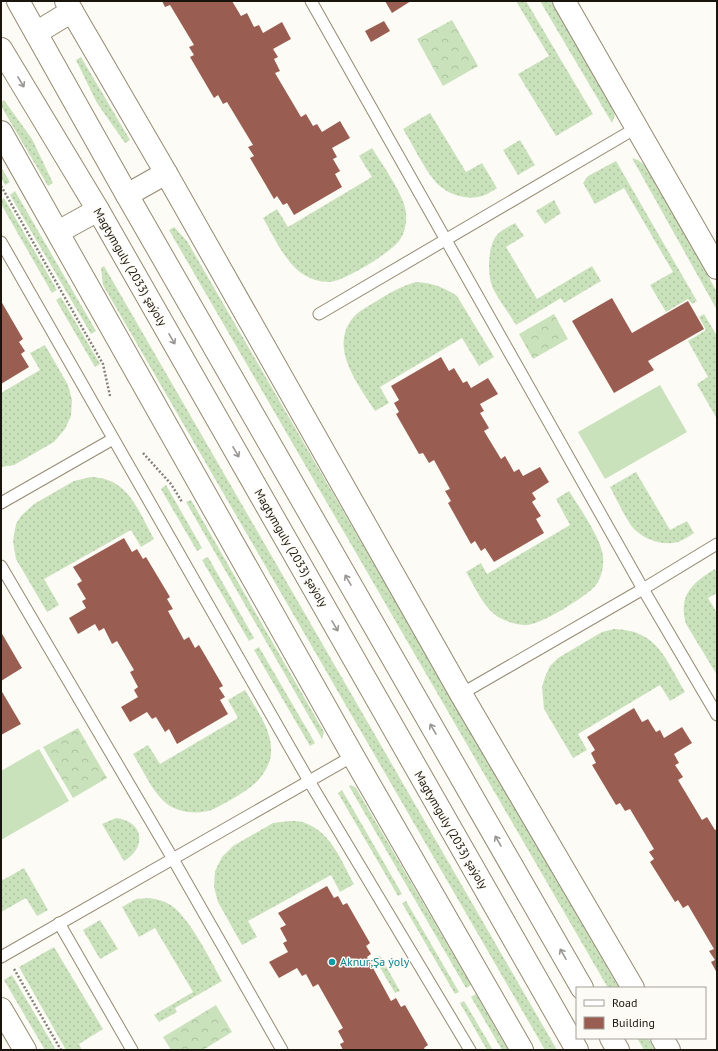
<svg xmlns="http://www.w3.org/2000/svg" width="718" height="1051" viewBox="0 0 718 1051" font-family="'PT Sans',sans-serif">
	<style>
		.grass { fill: url(#grass-dots) }
		.forest { fill: url(#forest-crowns) }
		.garden { fill: #cae2bc }
		.building { fill: #995e51 }
		.lines { fill: none; stroke-linecap: round; stroke-linejoin: round }
		.service-casing { stroke: #938a71; stroke-width: 13 }
		.minor-casing { stroke: #938a71; stroke-width: 24 }
		.secondary-casing { stroke: #938a71; stroke-width: 24 }
		.path { stroke: #838079; stroke-width: 2.5; stroke-dasharray: 2 2; stroke-linecap: butt }
		.service { stroke: #fff; stroke-width: 11 }
		.minor { stroke: #fff; stroke-width: 22 }
		.secondary { stroke: #fff; stroke-width: 22 }
		.oneway { stroke: #989692 }
		.culture-dot { fill: #0f9aa8; stroke: #fdfbf6; stroke-width: 1.5 }
		.labels { text-anchor: middle; stroke-width: 3; stroke-linejoin: round; paint-order: stroke }
		.street-label { font-size: 12px; fill: #19150c; stroke: #fdfbf6 }
		.culture-label { font-size: 12px; fill: #0d838f; stroke: #fdfbf6; text-anchor: start }
	</style>
	<defs>
		<pattern id="grass-dots" width="8" height="8" patternUnits="userSpaceOnUse"><rect width="8" height="8" fill="#cae2bc"/><path d="M2 2h.1M6 6h.1" fill="none" stroke="#adc1a0" stroke-width="1.8" stroke-linecap="round"/></pattern>
		<pattern id="forest-crowns" width="20" height="18" patternUnits="userSpaceOnUse"><rect width="20" height="18" fill="#cae2bc"/><path d="M2 6a3 3 0 1 1 6 0M12 15a3 3 0 1 1 6 0" fill="none" stroke="#adc1a0"/></pattern>
	</defs>
	<rect width="100%" height="100%" fill="#fdfbf6"/>
	<!-- grass -->
	<g class="grass">
		<polygon points="516,1 526,1 593,114 556,136 518,74 549,56"/>
		<polygon points="540,1 551,1 613,107 615,115 612,123"/>
		<polygon points="81,57 130,140 125,143 97,103 76,60"/>
		<polygon points="4,100 32,139 53,183 48,186 1,106 1,102"/>
		<path d="M430 113 466 172 482 163 497 188C491 192 485 196 478 197 462 200 443 192 434 180 422 165 413 145 403 129Z"/>
		<polygon points="520,140 535,165 518,175 503,150"/>
		<path d="M372 148C382 164 404 195 406 212 407 222 405 233 399 241 390 253 343 282 329 282 320 282 310 279 303 274 287 265 272 234 263 218L277 209 288 227 372 177 359 156Z"/>
		<polygon points="632,158 638,160 647,167 717,292 717,310"/>
		<polygon points="616,161 697,301 692,304 688,299 666,312 650,285 673,272 624,188 595,204 583,183 588,176"/>
		<polygon points="1,167 10,182 5,185 1,178"/>
		<polygon points="15,191 96,331 91,334 10,195"/>
		<polygon points="4,198 57,290 52,293 1,204 1,200"/>
		<polygon points="554,200 561,213 545,224 536,211"/>
		<path d="M515 223 524 236 506 247 537 299 592 266 601 281 564 303 561 298 516 325C509 313 497 298 492 286 487 273 488 245 497 235 501 230 510 226 515 223Z"/>
		<polygon points="174,227 187,241 619,988 608,988 169,230"/>
		<polygon points="104,266 557,1050 545,1050 103,285 101,268"/>
		<path d="M416 282C432 283 444 287 457 296L494 357 479 366 462 338 380 387 389 403 375 411C359 385 329 349 352 319 358 311 367 307 375 302 388 294 401 286 416 282Z"/>
		<polygon points="61,297 100,364 95,367 56,300"/>
		<polygon points="704,314 717,336 717,419 697,384 708,377 688,341 706,330 699,317"/>
		<polygon points="45,345 68,385 72,400 71,416 65,429 54,442 14,465 1,467 1,393 40,370 30,353"/>
		<path d="M636 472 670 530 687 521 694 533C689 536 683 540 678 542 663 546 646 540 635 530 628 524 615 496 610 487Z"/>
		<path d="M91 477C129 478 138 511 154 539L141 547 131 530 44 579 59 605 47 612 16 559 13 541 16 524 21 516 34 504 74 481Z"/>
		<polygon points="166,485 202,548 197,551 161,489"/>
		<path d="M569 491C579 507 601 538 603 556 604 565 602 577 596 585 587 596 541 625 526 625 517 625 508 622 500 618 484 609 475 587 466 572L481 563 487 574 570 525 556 499Z"/>
		<polygon points="191,500 324,732 322,739 186,502"/>
		<polygon points="208,557 254,638 249,641 202,560"/>
		<path d="M715 569 717 573V593L708 598 717 613V675L686 624C678 595 692 583 715 569Z"/>
		<path d="M614 629C658 630 665 659 685 692L670 701 660 685 578 734 587 750 573 758 544 709 542 687 545 677 550 666 558 658 602 632Z"/>
		<polygon points="259,647 315,743 310,746 254,650"/>
		<path d="M245 690C257 711 276 734 270 760 267 769 260 780 253 785 247 791 222 805 214 809 200 815 179 813 167 804 152 792 143 770 133 754L148 745 160 764 238 718 228 700Z"/>
		<polygon points="351,785 356,788 471,985 466,988 349,786"/>
		<polygon points="342,790 402,894 398,896 338,793"/>
		<path d="M116 818C144 821 147 848 124 861L102 824Z"/>
		<path d="M290 821C295 821 301 821 305 823 332 833 341 861 354 884L340 892 331 875 248 921 257 937 242 945 218 902 214 887 215 871 222 857 233 846 273 823Z"/>
		<polygon points="24,868 48,910 37,916 26,898 1,912 1,878 3,880"/>
		<path d="M149 898C155 899 161 900 167 903 188 913 210 960 222 981L175 1008 177 1012 159 1022 154 1015 193 992 155 928 139 937 122 907 136 899Z"/>
		<polygon points="406,901 459,992 455,994 402,903"/>
		<polygon points="100,920 118,949 100,959 83,930"/>
		<polygon points="54,947 103,1029 79,1044 82,1050 66,1050 19,967"/>
		<polygon points="380,956 400,991 395,993 375,959"/>
		<polygon points="12,975 56,1050 45,1050 4,980"/>
		<polygon points="476,994 508,1050 502,1050 471,997"/>
		<polygon points="464,1001 493,1050 487,1050 460,1003"/>
		<polygon points="637,1038 648,1038 655,1050 644,1050"/>
	</g>
	<!-- forest -->
	<g class="forest">
		<polygon points="452,20 478,66 443,86 417,39"/>
		<polygon points="554,314 568,339 533,359 519,334"/>
		<polygon points="78,728 107,778 73,798 43,747"/>
		<polygon points="216,1005 232,1032 203,1050 171,1050 163,1037"/>
	</g>
	<!-- garden -->
	<g class="garden">
		<polygon points="660,385 687,432 605,479 578,432"/>
		<polygon points="39,749 69,801 1,840 1,771"/>
	</g>
	<!-- building -->
	<g class="building">
		<polygon points="162,1 232,1 241,16 247,13 254,27 259,25 263,33 282,22 291,39 273,49 278,57 274,59 280,71 275,73 301,117 306,114 313,126 317,124 322,132 340,121 350,138 332,148 337,157 333,159 340,171 335,174 342,187 294,215 287,203 283,205 277,196 274,199 250,158 254,156 248,147 253,145 227,102 223,104 218,95 214,98 190,57 194,55 189,47 194,45 170,5 165,7"/>
		<polygon points="385,1 411,1 392,13"/>
		<polygon points="384,21 390,31 371,42 365,31"/>
		<polygon points="612,298 632,333 688,301 704,329 648,361 654,370 614,393 572,321"/>
		<polygon points="1,301 23,339 19,342 25,351 21,354 29,367 1,384"/>
		<polygon points="441,357 449,371 454,368 463,383 467,381 471,388 488,378 498,394 480,404 484,411 480,413 489,428 484,431 501,459 505,456 514,472 519,469 523,476 540,467 549,482 532,493 536,499 532,502 541,516 536,519 544,533 494,562 485,548 481,551 475,541 471,544 448,503 451,501 445,491 450,489 434,460 429,463 423,453 419,454 396,414 399,412 394,403 399,400 391,386"/>
		<polygon points="124,538 132,552 137,549 143,559 146,557 170,597 167,599 173,609 168,611 184,640 189,637 195,648 199,645 223,686 219,688 225,697 220,700 228,714 177,744 169,729 165,732 156,717 152,719 147,712 130,722 121,707 138,697 134,690 138,687 130,672 134,670 117,641 112,644 104,628 99,631 95,624 78,634 69,618 86,608 82,601 86,599 77,584 82,581 73,567"/>
		<polygon points="1,632 22,668 1,681"/>
		<polygon points="1,690 21,724 1,735"/>
		<polygon points="634,708 642,722 648,719 656,732 660,730 664,738 682,727 692,743 674,754 679,763 675,765 683,777 678,780 702,820 707,817 715,830 717,829 717,973 711,962 715,960 709,951 714,949 688,905 683,908 678,900 675,902 650,862 654,859 649,852 654,849 630,809 625,811 620,803 616,805 592,765 596,763 591,753 595,750 587,737"/>
		<polygon points="327,886 334,898 338,896 343,905 347,903 370,943 366,946 371,954 367,957 391,1001 396,998 401,1007 405,1005 428,1045 424,1048 425,1050 343,1050 340,1044 344,1042 338,1031 343,1028 318,984 313,987 306,974 302,976 297,968 279,978 269,962 288,952 283,943 287,941 280,928 286,925 278,913"/>
	</g>
	<g class="lines">
		<!-- service casing -->
		<g class="service-casing">
			<g id="service">
				<polyline points="311,1 643,589 717,715"/>
				<polyline points="1,242 309,781 470,1050"/>
				<polyline points="319,314 636,128"/>
				<polyline points="1,503 113,439"/>
				<polyline points="1,566 173,859 282,1050"/>
				<polyline points="461,694 643,589 717,544"/>
				<polyline points="59,923 132,1050"/>
				<polyline points="1,957 353,756"/>
			</g>
		</g>
		<!-- minor casing -->
		<g class="minor-casing">
			<g id="minor">
				<polyline points="66,1 166,173 461,694 633,988"/>
				<polyline points="564,1 717,268"/>
				<polyline points="36,33 72,11"/>
				<polyline points="1,132 353,756 522,1050"/>
				<polyline points="127,195 166,173"/>
				<polyline points="58,232 98,210"/>
				<polyline points="1,1009 25,1050"/>
				<polyline points="662,1038 669,1050"/>
			</g>
		</g>
		<!-- secondary casing -->
		<g class="secondary-casing">
			<g id="secondary">
				<polyline points="18,1 127,195 582,988"/>
				<polyline points="1,49 98,210 577,1050"/>
				<polyline points="611,1038 618,1050"/>
			</g>
		</g>
		<!-- path -->
		<g class="path">
			<polyline points="1,186 103,364 110,396"/>
			<polyline points="143,453 171,484 182,502"/>
			<polyline points="14,969 61,1050"/>
		</g>
		<!-- service -->
		<use href="#service" class="service"/>
		<!-- minor -->
		<use href="#minor" class="minor"/>
		<!-- secondary -->
		<use href="#secondary" class="secondary"/>
	</g>
	<!-- one-way arrows -->
	<defs><path id="oneway-shaft" d="M-6 0H5M1.5-3L5.5 0L1.5 3" fill="none" stroke-width="1.6" stroke-linecap="round" stroke-linejoin="round"/></defs>
	<g class="oneway">
		<use href="#oneway-shaft" transform="translate(21 82) rotate(59)"/>
		<use href="#oneway-shaft" transform="translate(172 339) rotate(60)"/>
		<use href="#oneway-shaft" transform="translate(236 452) rotate(60)"/>
		<use href="#oneway-shaft" transform="translate(348 580) rotate(-120)"/>
		<use href="#oneway-shaft" transform="translate(335 626) rotate(60)"/>
		<use href="#oneway-shaft" transform="translate(433 729) rotate(-120)"/>
		<use href="#oneway-shaft" transform="translate(498 841) rotate(-120)"/>
		<use href="#oneway-shaft" transform="translate(563 954) rotate(-120)"/>
	</g>
	<!-- markers -->
	<circle class="culture-dot" cx="332" cy="962" r="4"/>
	<g class="labels">
		<!-- street labels -->
		<g class="street-label">
			<text transform="translate(130 267) rotate(60)" y="4">Magtymguly (2033) şaýoly</text>
			<text transform="translate(291 548) rotate(60)" y="4">Magtymguly (2033) şaýoly</text>
			<text transform="translate(451 830) rotate(60)" y="4">Magtymguly (2033) şaýoly</text>
		</g>
		<!-- culture labels -->
		<g class="culture-label">
			<text x="340" y="966">Aknur;Şa ýoly</text>
		</g>
	</g>
	<!-- border -->
	<rect width="718" height="1051" fill="none" stroke="#19150c" stroke-width="4"/>
	<!-- legend -->
	<rect x="576" y="987" width="130" height="52" fill="#fdfbf6" stroke="#a29f98"/>
	<rect x="584" y="1000" width="20" height="6" fill="#ffffff" stroke="#a29f98"/>
	<text x="612" y="1007" font-size="12" fill="#19150c">Road</text>
	<rect x="584" y="1017" width="20" height="12" fill="#995e51" stroke="#a29f98"/>
	<text x="612" y="1027" font-size="12" fill="#19150c">Building</text>
</svg>
